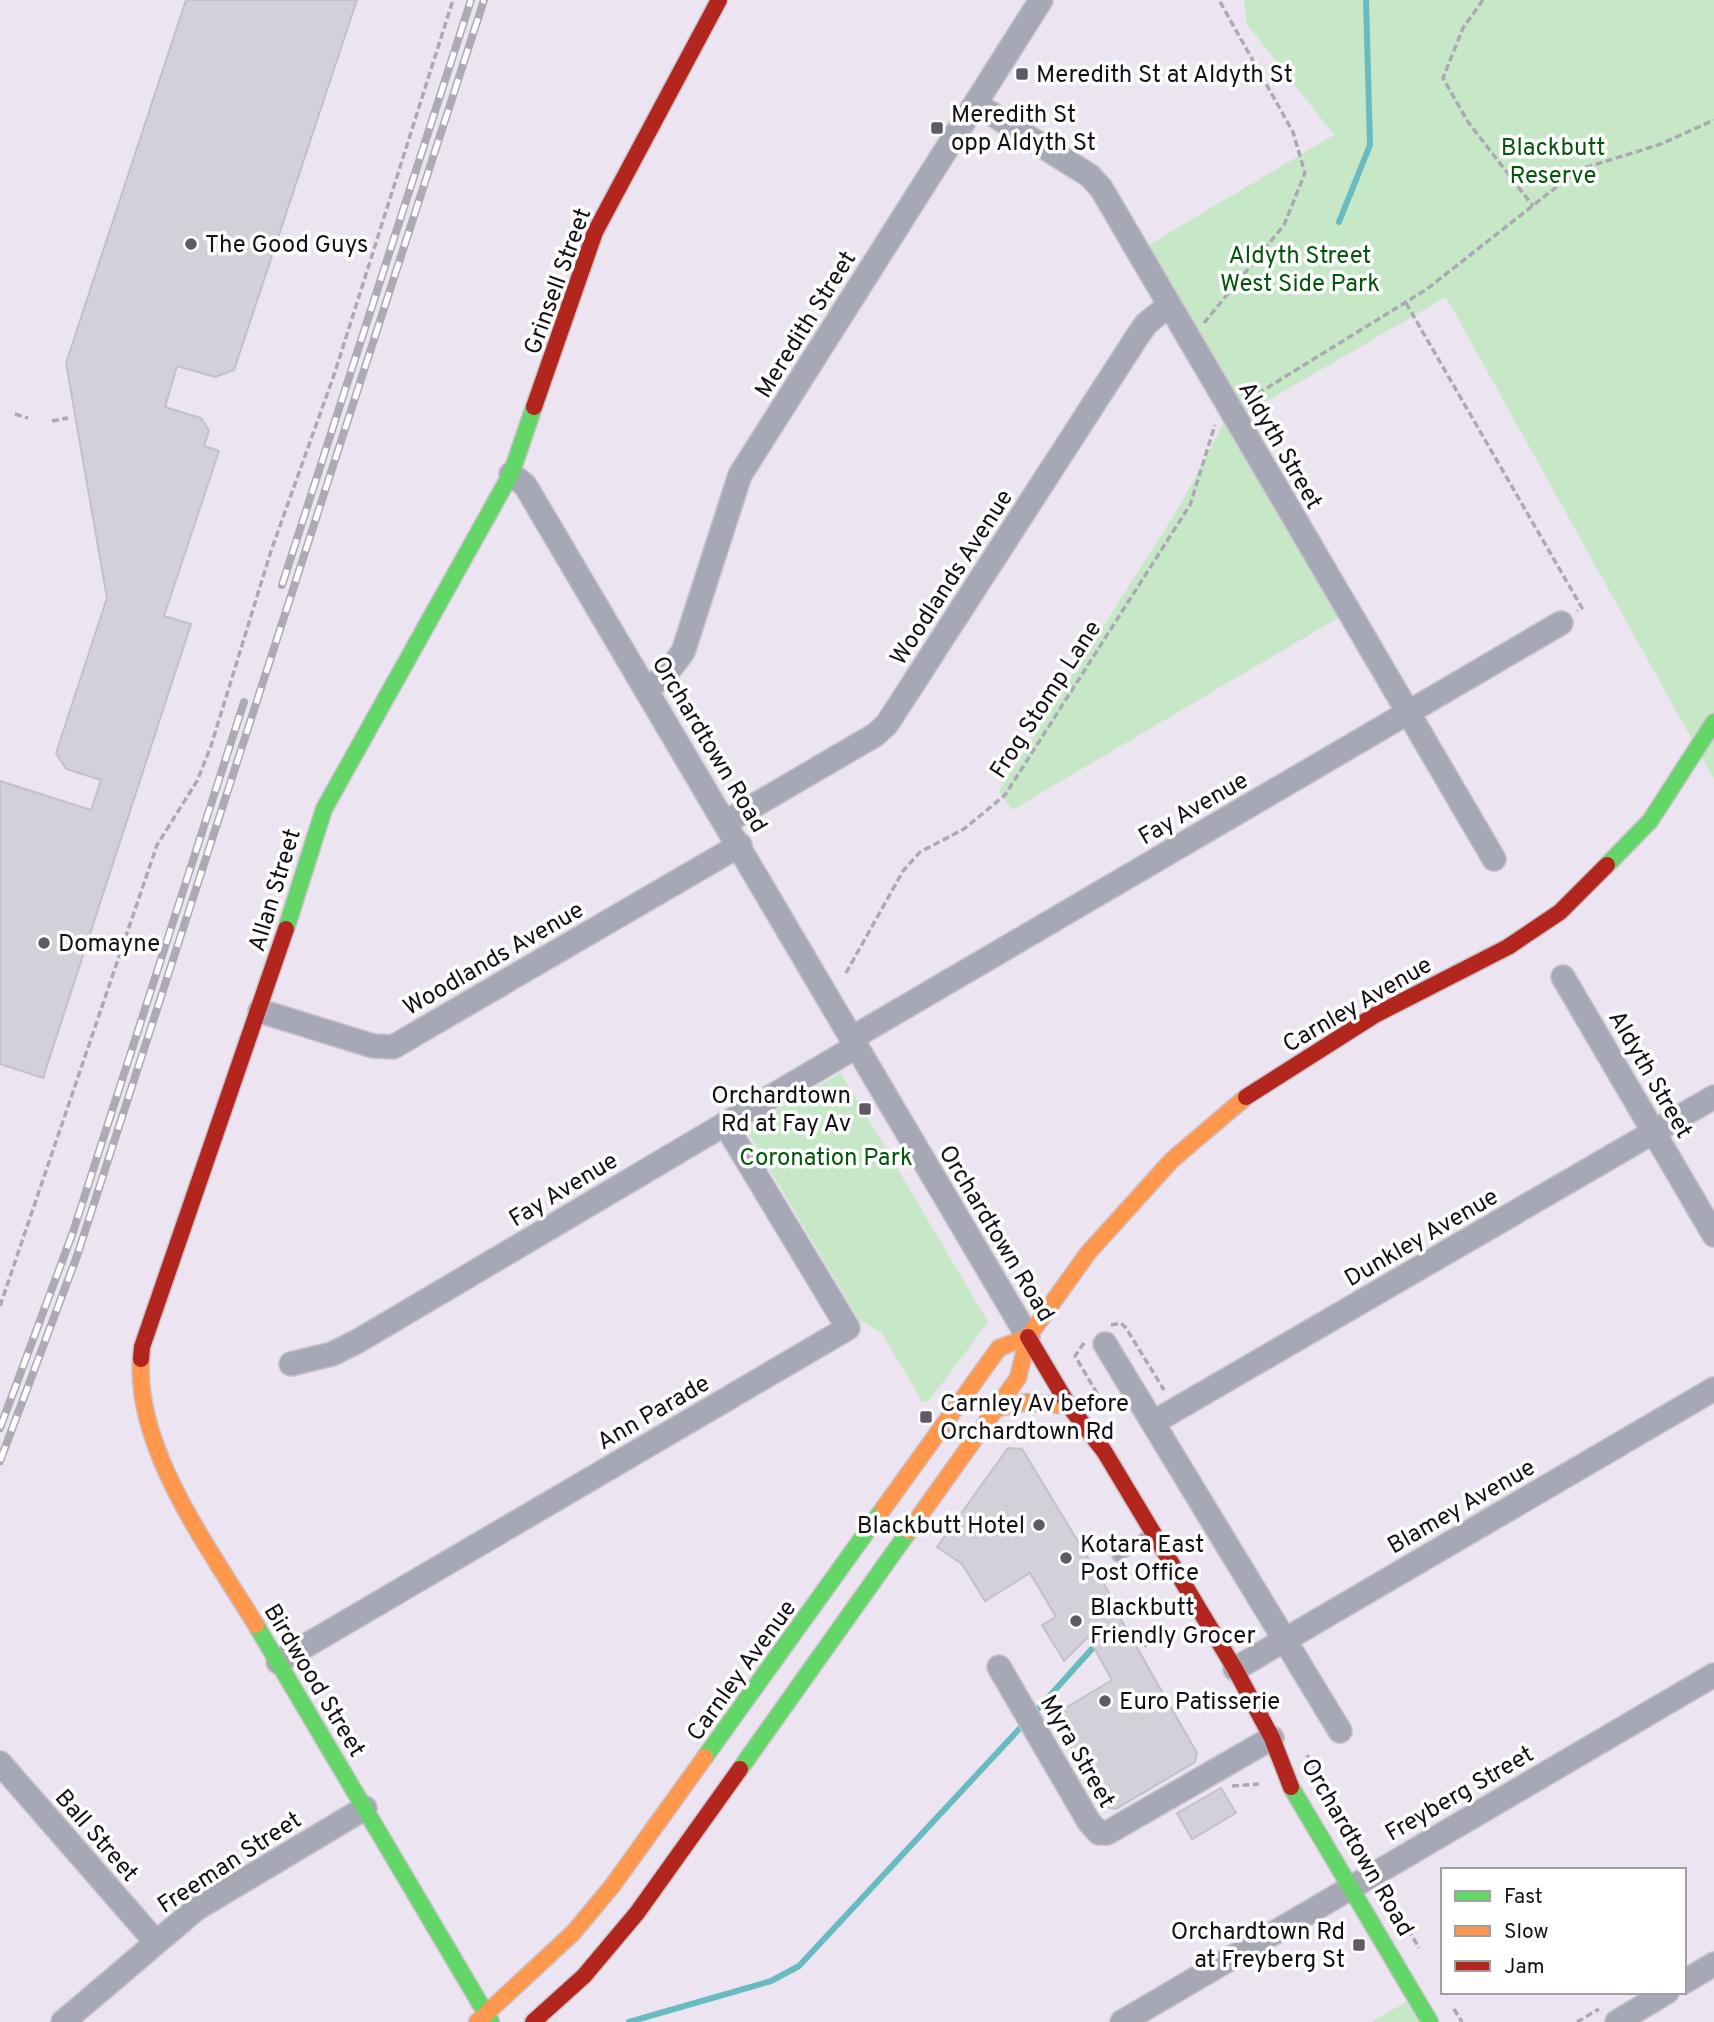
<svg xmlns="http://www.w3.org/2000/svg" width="1714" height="2022" viewBox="0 0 1714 2022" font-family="Overpass,sans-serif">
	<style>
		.green { fill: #c6e8c6 }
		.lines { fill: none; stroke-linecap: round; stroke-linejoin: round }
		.stream { stroke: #68bbc0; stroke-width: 6 }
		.building { fill: #d2d0d9; stroke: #c3c0ca; stroke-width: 2 }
		.lane-casing { stroke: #c9c3cc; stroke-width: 14 }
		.street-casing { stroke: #c9c3cc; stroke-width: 26 }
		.fast-casing { stroke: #c9c3cc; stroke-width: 19 }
		.slow-casing { stroke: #c9c3cc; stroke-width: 19 }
		.jam-casing { stroke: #c9c3cc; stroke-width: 19 }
		.path { stroke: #abaab4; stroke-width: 3.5; stroke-dasharray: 7 3.5; stroke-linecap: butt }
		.lane { stroke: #a7a8b5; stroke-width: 10 }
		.street { stroke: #a7a8b5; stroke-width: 23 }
		.fast { stroke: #63d668; stroke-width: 16 }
		.slow { stroke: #ff974d; stroke-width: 16 }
		.jam { stroke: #b3261e; stroke-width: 16 }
		.rail-casing { stroke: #adaab4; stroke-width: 8 }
		.rail { stroke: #fff; stroke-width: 5; stroke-dasharray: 16; stroke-linecap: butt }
		.poi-dot { fill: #605a63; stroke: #fff; stroke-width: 2.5 }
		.labels { text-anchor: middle; stroke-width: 7; stroke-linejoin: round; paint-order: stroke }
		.poi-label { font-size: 24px; fill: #151017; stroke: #fff; text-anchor: start }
		.park-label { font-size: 24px; fill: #04560b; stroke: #fff }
		.street-label { font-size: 24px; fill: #151017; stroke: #fff }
	</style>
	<rect width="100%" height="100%" fill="#ece4f0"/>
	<!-- green -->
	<g class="green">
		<polygon points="1244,0 1714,0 1714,779 1446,297 1236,419 1348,612 1012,810 999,791 1181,504 1230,411 1137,252 1334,135 1247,24"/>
		<polygon points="841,1073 988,1322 929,1401 923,1402 881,1332 859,1320 745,1128"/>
		<polygon points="1415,1997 1430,2022 1371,2022"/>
	</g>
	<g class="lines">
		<!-- stream -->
		<g class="stream">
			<polyline points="1339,222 1370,145 1366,0"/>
			<polyline points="1037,1710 1099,1641"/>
			<polyline points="629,2022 771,1981 799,1966 1022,1726"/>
		</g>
	</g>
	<!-- building -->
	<g class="building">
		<polygon points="186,0 357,0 234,370 215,377 177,366 165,407 201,418 209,431 204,446 219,451 164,616 191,624 43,1078 0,1064 0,781 91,810 101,780 66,769 56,753 107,598 66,363"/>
		<polygon points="1008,1448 1022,1449 1117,1606 1115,1609 1197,1753 1195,1762 1116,1809 1107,1807 1052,1716 1112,1680 1088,1637 1064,1661 1042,1625 1056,1617 1030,1573 985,1601 962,1564 937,1547"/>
		<polygon points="1221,1788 1236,1813 1192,1839 1177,1813"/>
	</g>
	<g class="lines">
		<!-- lane casing -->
		<g class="lane-casing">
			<polyline id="lane" points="1118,1556 1151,1534"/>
		</g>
		<!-- street casing -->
		<g class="street-casing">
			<g id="street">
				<polyline points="976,104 1090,176 1101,188 1494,859"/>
				<polyline points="511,474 525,485 1028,1337"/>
				<polyline points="646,689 664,677 683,652 740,475 1041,0"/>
				<polyline points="726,822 875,735 887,724 1137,337 1146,324 1168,306"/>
				<polyline points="1563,977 1714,1235"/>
				<polyline points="260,1011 373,1046 393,1047 740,845"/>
				<polyline points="852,1038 1561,623"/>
				<polyline points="1105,1344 1340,1731"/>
				<polyline points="291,1364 332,1354 358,1341 857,1046"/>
				<polyline points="1154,1422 1714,1097"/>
				<polyline points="278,1662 848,1328 725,1124"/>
				<polyline points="999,1667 1089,1822 1099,1833 1107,1833 1272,1738"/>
				<polyline points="1235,1669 1714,1389"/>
				<polyline points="0,1763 155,1941"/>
				<polyline points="1684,1982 1714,1964"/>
				<polyline points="63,2022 196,1909 365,1808"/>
				<polyline points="1122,2022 1714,1675"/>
				<polyline points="1617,2022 1667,1992"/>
			</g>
		</g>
		<!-- fast casing -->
		<g class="fast-casing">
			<g id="fast">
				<polyline points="1607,865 1650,821 1714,722"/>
				<polyline points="286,929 324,809 511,474 534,407"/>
				<polyline points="256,1625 491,2022"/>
				<polyline points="705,1757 883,1509"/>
				<polyline points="740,1769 909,1531"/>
				<polyline points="1291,1787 1430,2022"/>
			</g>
		</g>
		<!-- slow casing -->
		<g class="slow-casing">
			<g id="slow">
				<path d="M141 1359C135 1450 210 1549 256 1625"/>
				<polyline points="994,1409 1027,1402 1069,1406"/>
				<polyline points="883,1509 999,1348 1028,1337"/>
				<polyline points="909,1531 1018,1378 1028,1337 1088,1253 1172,1160 1246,1097"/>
				<polyline points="477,2022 573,1933 613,1885 705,1757"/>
			</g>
		</g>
		<!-- jam casing -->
		<g class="jam-casing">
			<g id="jam">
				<polyline points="534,407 595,232 719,0"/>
				<polyline points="1246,1097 1375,1015 1508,947 1560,912 1607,865"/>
				<polyline points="1028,1337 1069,1406 1104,1451 1235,1669 1272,1738 1291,1787"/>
				<polyline points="141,1359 142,1347 286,929"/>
				<polyline points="533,2022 584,1976 637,1913 740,1769"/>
			</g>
		</g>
		<!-- path -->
		<g class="path">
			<polyline points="1483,0 1463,28 1443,78 1468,122 1533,206"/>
			<polyline points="1406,303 1582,608 1577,611"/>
			<polyline points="1204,323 1284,225 1305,173 1293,132 1219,0"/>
			<polyline points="1249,399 1427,289 1578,170 1661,144 1714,120"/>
			<polyline points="15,414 28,418"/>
			<polyline points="52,421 68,418"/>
			<polyline points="846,973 903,871 920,852 964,829 1005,795 1190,505 1215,425"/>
			<polyline points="0,1306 157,845 197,781 211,746 271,551 335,372 453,0"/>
			<polyline points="1111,1325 1121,1323 1126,1328 1164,1390"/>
			<polyline points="1084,1343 1075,1356 1107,1410"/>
			<polyline points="1144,1646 1158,1638"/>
			<polyline points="1307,1755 1364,1854"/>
			<polyline points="1232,1786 1259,1784"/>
			<polyline points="1387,1893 1419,1948"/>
			<polyline points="1454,2009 1462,2022"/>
			<polyline points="1577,2022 1599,2009"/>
		</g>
		<!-- lane -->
		<use href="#lane" class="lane"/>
		<!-- street -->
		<use href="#street" class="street"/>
		<!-- fast -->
		<use href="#fast" class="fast"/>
		<!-- slow -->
		<use href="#slow" class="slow"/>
		<!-- jam -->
		<use href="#jam" class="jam"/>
		<!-- rail casing -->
		<g class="rail-casing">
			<g id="rail">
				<polyline points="282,585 471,0"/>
				<polyline points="0,1428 73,1232 244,702"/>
				<polyline points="0,1461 77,1256 484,0"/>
			</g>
		</g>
		<!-- rail -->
		<use href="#rail" class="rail"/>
	</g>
	<!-- markers -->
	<g class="poi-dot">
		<rect x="1015" y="67" width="14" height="14" rx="3.5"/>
		<rect x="930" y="121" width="14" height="14" rx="3.5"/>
		<circle cx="191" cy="244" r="7"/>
		<circle cx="44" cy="943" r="7"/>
		<rect x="858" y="1102" width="14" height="14" rx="3.5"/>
		<rect x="919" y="1410" width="14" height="14" rx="3.5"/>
		<circle cx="1039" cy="1525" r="7"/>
		<circle cx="1066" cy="1558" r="7"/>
		<circle cx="1076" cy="1621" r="7"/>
		<circle cx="1105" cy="1701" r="7"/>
		<rect x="1352" y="1938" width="14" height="14" rx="3.5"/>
	</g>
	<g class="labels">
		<!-- poi labels -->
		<g class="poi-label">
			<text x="1036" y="82">Meredith St at Aldyth St</text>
			<text x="951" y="122">Meredith St<tspan x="951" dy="28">opp Aldyth St</tspan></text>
			<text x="205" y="252">The Good Guys</text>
			<text x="58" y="951">Domayne</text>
			<text x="851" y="1103" text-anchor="end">Orchardtown<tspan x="851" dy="28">Rd at Fay Av</tspan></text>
			<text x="940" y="1411">Carnley Av before<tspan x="940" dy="28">Orchardtown Rd</tspan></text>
			<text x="1025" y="1533" text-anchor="end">Blackbutt Hotel</text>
			<text x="1080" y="1552">Kotara East<tspan x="1080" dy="28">Post Office</tspan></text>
			<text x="1090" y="1615">Blackbutt<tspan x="1090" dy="28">Friendly Grocer</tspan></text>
			<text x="1119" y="1709">Euro Patisserie</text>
			<text x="1345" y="1939" text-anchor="end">Orchardtown Rd<tspan x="1345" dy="28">at Freyberg St</tspan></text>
		</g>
		<!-- park labels -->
		<g class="park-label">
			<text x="1553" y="155">Blackbutt<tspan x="1553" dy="28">Reserve</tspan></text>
			<text x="1300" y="263">Aldyth Street<tspan x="1300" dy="28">West Side Park</tspan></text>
			<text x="826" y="1165">Coronation Park</text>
		</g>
		<!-- street labels -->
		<g class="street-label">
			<text transform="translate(557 281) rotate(-70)" y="8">Grinsell Street</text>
			<text transform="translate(805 324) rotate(-58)" y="8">Meredith Street</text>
			<text transform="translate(1281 445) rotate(60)" y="8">Aldyth Street</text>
			<text transform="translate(951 577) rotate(-57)" y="8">Woodlands Avenue</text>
			<text transform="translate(1045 699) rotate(-57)" y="8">Frog Stomp Lane</text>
			<text transform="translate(710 744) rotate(59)" y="8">Orchardtown Road</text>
			<text transform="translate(1193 808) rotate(-30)" y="8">Fay Avenue</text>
			<text transform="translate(274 890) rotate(-73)" y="8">Allan Street</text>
			<text transform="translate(493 958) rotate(-30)" y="8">Woodlands Avenue</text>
			<text transform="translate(1357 1004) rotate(-30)" y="8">Carnley Avenue</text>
			<text transform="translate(1651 1074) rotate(60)" y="8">Aldyth Street</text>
			<text transform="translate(563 1189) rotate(-31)" y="8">Fay Avenue</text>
			<text transform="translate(997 1233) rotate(59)" y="8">Orchardtown Road</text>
			<text transform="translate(1421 1237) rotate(-30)" y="8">Dunkley Avenue</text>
			<text transform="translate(653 1412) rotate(-30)" y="8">Ann Parade</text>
			<text transform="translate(1461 1506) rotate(-30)" y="8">Blamey Avenue</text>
			<text transform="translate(741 1670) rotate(-54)" y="8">Carnley Avenue</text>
			<text transform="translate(315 1680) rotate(59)" y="8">Birdwood Street</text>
			<text transform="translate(1078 1751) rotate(60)" y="8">Myra Street</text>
			<text transform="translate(1459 1793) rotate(-30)" y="8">Freyberg Street</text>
			<text transform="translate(97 1835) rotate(49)" y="8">Ball Street</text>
			<text transform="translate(1358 1847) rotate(60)" y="8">Orchardtown Road</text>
			<text transform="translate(229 1862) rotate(-33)" y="8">Freeman Street</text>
		</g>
	</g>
	<!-- legend -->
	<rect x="1441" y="1868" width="245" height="126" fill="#ffffff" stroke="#a19fa2" stroke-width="2"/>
	<rect x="1455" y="1891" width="35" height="10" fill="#63d668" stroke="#a19fa2" stroke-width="2"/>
	<text x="1504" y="1903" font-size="21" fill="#151017">Fast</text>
	<rect x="1455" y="1926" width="35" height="10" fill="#ff974d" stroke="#a19fa2" stroke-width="2"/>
	<text x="1504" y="1938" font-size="21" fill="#151017">Slow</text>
	<rect x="1455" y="1961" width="35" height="10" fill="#b3261e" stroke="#a19fa2" stroke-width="2"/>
	<text x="1504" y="1973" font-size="21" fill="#151017">Jam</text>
</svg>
